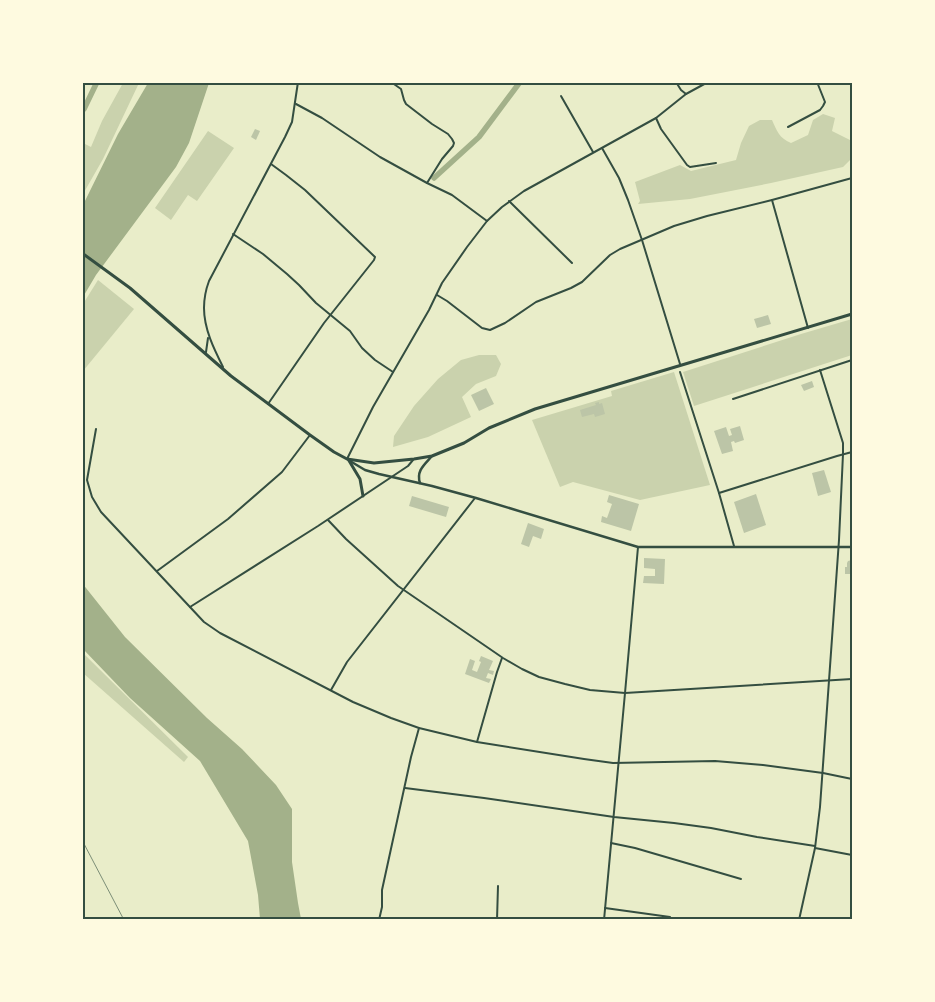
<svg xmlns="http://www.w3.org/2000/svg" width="935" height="1002" viewBox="0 0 935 1002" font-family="'Roboto Condensed',sans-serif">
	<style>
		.green { fill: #cad2ad }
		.water { fill: #a3b18a }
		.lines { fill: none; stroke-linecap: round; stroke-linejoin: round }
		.canal { stroke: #a3b18a; stroke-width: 5.5 }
		.building { fill: #bcc5a7 }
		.pedestrian { stroke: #344e41; stroke-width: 2 }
		.minor { stroke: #344e41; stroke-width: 2 }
		.tertiary { stroke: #344e41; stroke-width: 2.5 }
		.secondary { stroke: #344e41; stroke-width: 3 }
		.rail { stroke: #7c8e77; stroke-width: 1 }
		.neatline { fill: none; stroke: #344e41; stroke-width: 2 }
	</style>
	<rect width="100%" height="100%" fill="#e9edc9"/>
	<!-- green -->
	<g class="green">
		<polygon points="123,83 139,83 103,159 83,194 83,143 91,147 102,121"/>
		<path d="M823 114 835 118 832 131 850 140 852 147V158L843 167 771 183 690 199 638 204 640 201 635 182 680 165 691 171 736 160 741 143 749 126 760 120H772C777 131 779 138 791 143L808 135 813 120Z"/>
		<polygon points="208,131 234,148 197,201 188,195 171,220 155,208"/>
		<polygon points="98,280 134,309 83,371 83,304"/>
		<polygon points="852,319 852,355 694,406 683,372 801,334"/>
		<polygon points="479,355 496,355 501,364 496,376 476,384 462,397 471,417 428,437 393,447 394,436 414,406 438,379 461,360"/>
		<polygon points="674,372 710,485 640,500 573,482 560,487 532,420 612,396 611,391"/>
		<polygon points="83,653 188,757 184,762 83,673"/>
	</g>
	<!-- water -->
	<g class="water">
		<polygon points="148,83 209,83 189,143 176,167 96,275 83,297 83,205 118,134"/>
		<polygon points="82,583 86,588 125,637 207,718 242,749 276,785 292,809 292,862 298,903 301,919 260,919 258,895 248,841 200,761 130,698 83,649"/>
	</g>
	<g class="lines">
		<!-- canal -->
		<g class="canal">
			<polyline points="82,109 84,109 97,82"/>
			<polyline points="434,178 479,137 520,82"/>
		</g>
	</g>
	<!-- building -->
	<g class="building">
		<polygon points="255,129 260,131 256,140 251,137"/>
		<polygon points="768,315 771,324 757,328 754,319"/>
		<polygon points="812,381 814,387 804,391 801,385"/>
		<polygon points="486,388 494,404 479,411 471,395"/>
		<polygon points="599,402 599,404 602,403 605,414 595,417 594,414 582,417 580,410 596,405 595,403"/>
		<polygon points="740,426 744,440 735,443 734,441 731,442 733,451 722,454 714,431 726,427 729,436 732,435 730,429"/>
		<polygon points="824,470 831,492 818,496 812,473"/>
		<polygon points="756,494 766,525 744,533 734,502"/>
		<polygon points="609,495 639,504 631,531 601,522 602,516 607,518 612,504 607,502"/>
		<polygon points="412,496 449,507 446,517 409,506"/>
		<polygon points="528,523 544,529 541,539 533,536 529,547 521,544"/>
		<polygon points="644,558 665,559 664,584 643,583 644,576 655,576 655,569 644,568"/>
		<polygon points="852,560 852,574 845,574 845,567 847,567 847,563 848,561"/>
		<polygon points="481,656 493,661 489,670 494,671 493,675 488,673 486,678 491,679 489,683 465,674 470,659 475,661 472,670 477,672 481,662 479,661"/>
	</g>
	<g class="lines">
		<!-- pedestrian -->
		<polyline class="pedestrian" points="680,372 719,493"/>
		<!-- minor -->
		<g class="minor">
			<polyline points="391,82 401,89 404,100 406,104 432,124 448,134 452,139 454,143 453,146 442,159 427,183"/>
			<polyline points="676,82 681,90 686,94"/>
			<polyline points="561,96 593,152"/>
			<polyline points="296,104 322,118 380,157 427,183 452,195 487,221"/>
			<polyline points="656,118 661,129 687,165 690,167 716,163"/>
			<polyline points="788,127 820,110 823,106 825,102 817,82"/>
			<polyline points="602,148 619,178 628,200 642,240 680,364"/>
			<polyline points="772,200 808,328"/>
			<polyline points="509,201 572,263"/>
			<polyline points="233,234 263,254 287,274 299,285 316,303 350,331 362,348 375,360 393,372"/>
			<polyline points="437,295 447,301 482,328 490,330 505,323 536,302 571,288 582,282 610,255 620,249 674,226 707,216 772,200 852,178"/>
			<polyline points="206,352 208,338"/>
			<path d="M223 367C214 349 204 329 204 308 204 299 206 289 209 281L285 137 292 122 298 82"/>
			<polyline points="733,399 852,360"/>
			<polyline points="268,404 324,323 374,260 375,257 305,190 286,175 271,164"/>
			<polyline points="96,429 87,480 92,497 101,512 204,622 220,633 353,702 391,718 419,728 477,742 584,759 613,763 715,761 763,765 823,773 852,779"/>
			<polyline points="347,459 373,407 429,310 442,283 467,247 487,221 502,207 524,191 656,118 686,94 708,82"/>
			<polyline points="328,520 346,539 398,586 503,658 522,669 539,677 565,684 590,690 625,693 852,679"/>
			<polyline points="734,546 719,493 837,456 852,452"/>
			<polyline points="157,571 228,519 282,472 310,435"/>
			<polyline points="190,607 318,526 408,466 413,460"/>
			<polyline points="331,690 347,662 475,498"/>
			<polyline points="477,742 497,672 502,658"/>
			<polyline points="405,788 484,798 614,817 674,823 711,828 757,837 815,846"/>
			<polyline points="611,843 635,848 741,879"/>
			<polyline points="815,848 852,855"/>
			<polyline points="605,908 670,917"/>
			<polyline points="379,920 382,907 382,890 411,757 419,728"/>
			<polyline points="497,920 498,886"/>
			<polyline points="604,920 625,693 638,547"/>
			<polyline points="799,920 815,848 820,807 839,540 843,454 843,443 820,370"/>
		</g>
		<!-- tertiary -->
		<g class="tertiary">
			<polyline points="350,461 365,470 379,474 432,486 476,498 638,547 852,547"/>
			<path d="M420 483C416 471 424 465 432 456"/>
		</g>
		<!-- secondary -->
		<g class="secondary">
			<polyline points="82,253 130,288 231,376 310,435 334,452 347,459 374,463 414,459 432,456 464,443 489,428 535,409 852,314"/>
			<polyline points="348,459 360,479 363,496"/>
		</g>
		<!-- rail -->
		<polyline class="rail" points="82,840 124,920"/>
	</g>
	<!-- border -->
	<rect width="935" height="1002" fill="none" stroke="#fefae0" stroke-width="168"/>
	<rect x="84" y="84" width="767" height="834" class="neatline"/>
</svg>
